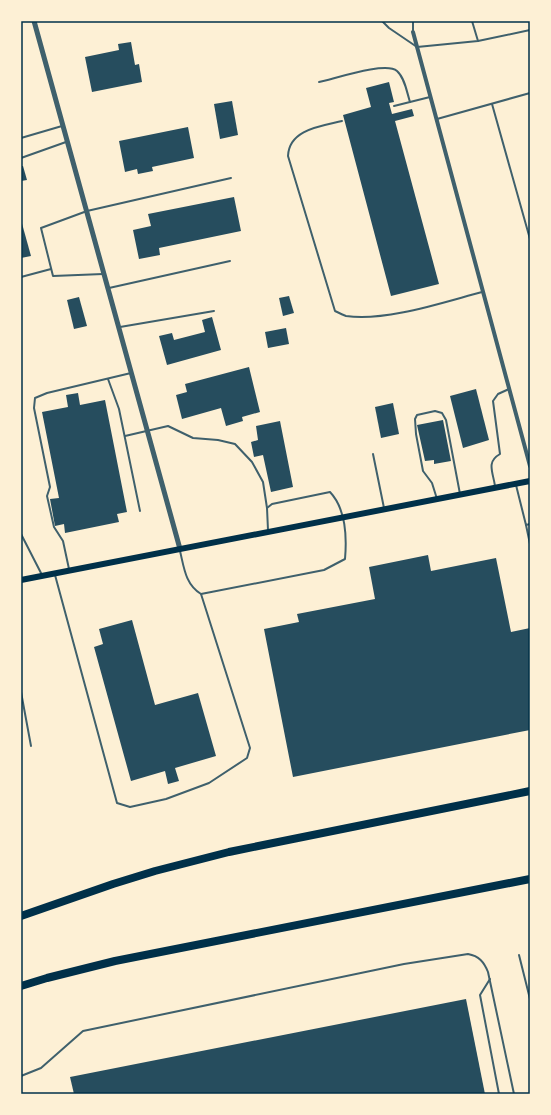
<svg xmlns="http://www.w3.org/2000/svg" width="551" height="1115" viewBox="0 0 551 1115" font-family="Arial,sans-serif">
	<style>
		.building { fill: #264d5e }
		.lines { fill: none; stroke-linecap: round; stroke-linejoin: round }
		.service { stroke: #3f606c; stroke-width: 2 }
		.minor { stroke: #3f606c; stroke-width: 4 }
		.tertiary { stroke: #3f606c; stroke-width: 5 }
		.secondary { stroke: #003049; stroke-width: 6 }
		.motorway { stroke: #003049; stroke-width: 8 }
		.neatline { fill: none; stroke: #003049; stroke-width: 1.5 }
	</style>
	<rect width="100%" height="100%" fill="#fdf0d5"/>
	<!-- building -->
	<g class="building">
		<polygon points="131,42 135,65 139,64 142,82 92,92 85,57 119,50 118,44"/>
		<polygon points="389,82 394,102 389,103 392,114 412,109 414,116 395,121 439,284 391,296 343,115 371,107 366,88"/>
		<polygon points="232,101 238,135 220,139 214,104"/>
		<polygon points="188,127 194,158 152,167 153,171 138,174 137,169 125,172 119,141"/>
		<polygon points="21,166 23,166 27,180 21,181"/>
		<polygon points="234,197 241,231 159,248 160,255 139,259 133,230 151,226 148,214"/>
		<polygon points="21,220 31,256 21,258"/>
		<polygon points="289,296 294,313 283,316 279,298"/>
		<polygon points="79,297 87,326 74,329 67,300"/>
		<polygon points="212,317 221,350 167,365 159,336 172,333 174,340 205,332 202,320"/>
		<polygon points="286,328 289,344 268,348 265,332"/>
		<polygon points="249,367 260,412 242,417 243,421 226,426 221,408 182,419 176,395 187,392 185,384"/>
		<polygon points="476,389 489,440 463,448 450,396"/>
		<polygon points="78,393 80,405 105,400 127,512 117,514 119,522 65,533 64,524 55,526 50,499 59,498 42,412 68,407 66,395"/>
		<polygon points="393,403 399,434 381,438 375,407"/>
		<polygon points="443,420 451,461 434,464 434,460 425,461 417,425"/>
		<polygon points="280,421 293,487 271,492 263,455 254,457 251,442 258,440 256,426"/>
		<polygon points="428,555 431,571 496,558 511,632 530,628 530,730 293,777 264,629 299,622 297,614 375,599 369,567"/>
		<polygon points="132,620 155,705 198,693 216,756 175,768 179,781 168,784 165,771 131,781 94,647 103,644 99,629"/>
		<polygon points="466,999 485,1094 74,1094 70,1077"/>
	</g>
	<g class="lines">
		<!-- service -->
		<g class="service">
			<polyline points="382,21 389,28 417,47 478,41 530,30"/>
			<polyline points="413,21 413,32"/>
			<polyline points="472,21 478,41"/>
			<path d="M319 82C334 79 386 61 397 71 405 78 407 93 410 102"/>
			<polyline points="492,104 530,239"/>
			<polyline points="394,106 430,97"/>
			<polyline points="437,119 530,93"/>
			<path d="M342 121C322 126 289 129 288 156L335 311C339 313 343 315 346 316 385 322 444 302 482 292"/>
			<polyline points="21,138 62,126"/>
			<polyline points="21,158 66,142"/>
			<polyline points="103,274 53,276 41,228 87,211 231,178"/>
			<polyline points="21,277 51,269"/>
			<polyline points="109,288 230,261"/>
			<polyline points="120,327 214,311"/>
			<polyline points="108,379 119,409 140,511"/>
			<polyline points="125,436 168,426 193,438 218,440 235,444 252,462 263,482 267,508"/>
			<polyline points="373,454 384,508"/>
			<polyline points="516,485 526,525 530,524"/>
			<path d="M495 486C493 472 486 462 500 454L493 401 498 394 509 389"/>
			<polyline points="437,499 432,483 423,471 416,434 415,419 417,415 435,411 442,413 446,420 460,494"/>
			<polyline points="526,525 530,544"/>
			<polyline points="21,534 42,575"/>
			<path d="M180 551C184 567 185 584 201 594L324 570 345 559C347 536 346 509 330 492L272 504 267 508 268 530"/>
			<polyline points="69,569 63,541 54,527 47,496 50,487 34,408 35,398 47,393 131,373"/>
			<polyline points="55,575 117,803 130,807 166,799 209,783 247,758 250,748 201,594"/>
			<polyline points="21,692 31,746"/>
			<polyline points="519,955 530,999"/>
			<polyline points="490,979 480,995 499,1094"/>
			<path d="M21 1076 41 1068 83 1031 404 964 468 954C479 956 484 962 488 972L514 1094"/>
		</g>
		<!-- minor -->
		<polyline class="minor" points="413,32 530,466"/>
		<!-- tertiary -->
		<polyline class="tertiary" points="34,21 180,549"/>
		<!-- secondary -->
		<polyline class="secondary" points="21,580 530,481"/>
		<!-- motorway -->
		<g class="motorway">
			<polyline points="21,916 113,884 155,871 229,852 530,791"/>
			<polyline points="21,986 47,978 115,961 530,879"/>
		</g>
	</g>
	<!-- border -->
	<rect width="551" height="1115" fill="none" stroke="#fdf0d5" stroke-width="44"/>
	<rect x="22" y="22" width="507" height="1071" class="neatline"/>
</svg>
